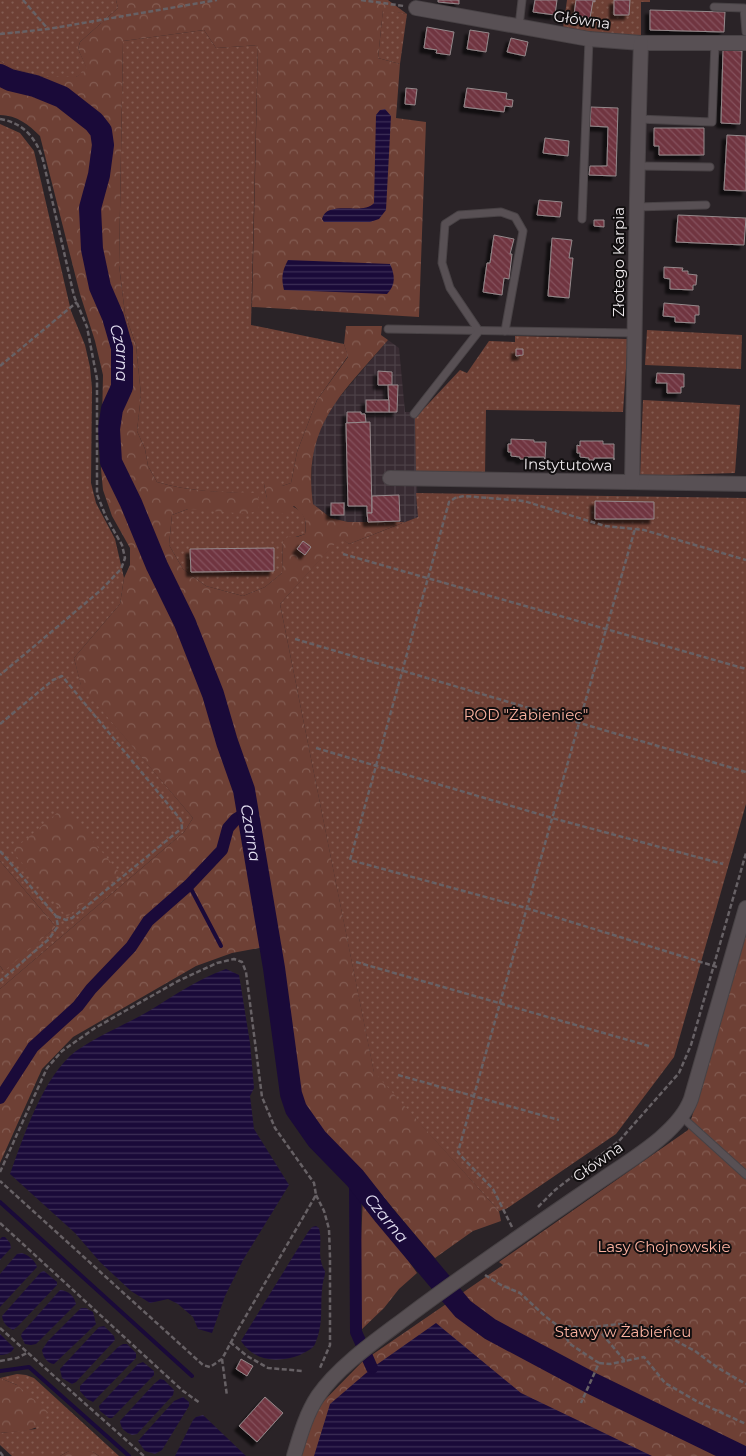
<svg xmlns="http://www.w3.org/2000/svg" width="746" height="1456" viewBox="0 0 746 1456" font-family="Montserrat,sans-serif">
	<style>
		.industrial { fill: url(#industrial-grid) }
		.grass { fill: url(#grass-dots) }
		.forest { fill: url(#forest-crowns) }
		.water { fill: url(#water-rules) }
		.lines { fill: none; stroke-linecap: round; stroke-linejoin: round }
		.stream { stroke: #1a0a39; stroke-width: 4 }
		.canal { stroke: #1a0a39; stroke-width: 12 }
		.river { stroke: #1a0a39; stroke-width: 22 }
		.building { fill: url(#building-back-hatch); stroke: #94898b; filter: url(#shadow) }
		.service-casing { stroke: #484245; stroke-width: 9 }
		.minor-casing { stroke: #484245; stroke-width: 16 }
		.path { stroke: #676165; stroke-width: 2.5; stroke-dasharray: 5 2.5; stroke-linecap: butt }
		.service { stroke: #585054; stroke-width: 7 }
		.minor { stroke: #585054; stroke-width: 14 }
		.labels { text-anchor: middle; stroke-width: 4; stroke-linejoin: round; paint-order: stroke }
		.street-label { font-size: 15px; fill: #eee9ec; stroke: #110e0f }
		.park-label { font-size: 15px; fill: #fcb2a0; stroke: #110e0f }
		.water-label { font-size: 16px; font-style: italic; fill: #e4e1f2; stroke: #110e0f }
	</style>
	<defs>
		<pattern id="industrial-grid" width="8" height="8" patternUnits="userSpaceOnUse" patternTransform="scale(1.25)"><rect width="8" height="8" fill="#382b32"/><path d="M0 4h8M4 0v8" fill="none" stroke="#4b4046"/></pattern>
		<pattern id="grass-dots" width="8" height="8" patternUnits="userSpaceOnUse" patternTransform="scale(1.25)"><rect width="8" height="8" fill="#6e4035"/><path d="M2 2h.1M6 6h.1" fill="none" stroke="#835c52" stroke-width="1.8" stroke-linecap="round"/></pattern>
		<pattern id="forest-crowns" width="20" height="18" patternUnits="userSpaceOnUse" patternTransform="scale(1.25)"><rect width="20" height="18" fill="#6e4035"/><path d="M2 6a3 3 0 1 1 6 0M12 15a3 3 0 1 1 6 0" fill="none" stroke="#835c52"/></pattern>
		<pattern id="water-rules" width="6" height="5" patternUnits="userSpaceOnUse" patternTransform="scale(1.25)"><rect width="6" height="5" fill="#1a0a39"/><path d="M0 2.5h6" fill="none" stroke="#3c2e56"/></pattern>
		<pattern id="building-back-hatch" width="6" height="6" patternUnits="userSpaceOnUse" patternTransform="scale(1.25)"><rect width="6" height="6" fill="#703541"/><path d="M-1 5l2 2M0 0l6 6M5-1l2 2" fill="none" stroke="#85525d"/></pattern>
		<filter id="shadow"><feDropShadow dx="-4.5" dy="4.5" stdDeviation="1" flood-color="#0009"/></filter>
	</defs>
	<rect width="100%" height="100%" fill="#2a2327"/>
	<!-- industrial -->
	<polygon class="industrial" points="388,340 399,348 405,412 411,412 415,418 418,517 405,522 348,522 331,518 313,504 311,486 313,450 320,429 332,406"/>
	<!-- grass -->
	<g class="grass">
		<polygon points="0,0 116,0 118,8 80,42 78,49 88,70 76,77 44,77 11,68 0,61"/>
		<polygon points="567,0 650,0 650,2 641,2 641,38 563,28"/>
		<polygon points="383,9 407,14 400,64 378,58"/>
		<path d="M204 30 216 48 258 45 251 325 344 344 348 356 317 400 297 452 291 483 282 486 264 484 267 499C289 505 310 506 305 534L283 541 282 573 265 587 243 596 206 586 183 569 169 545 172 515 188 509 258 494C224 492 190 492 157 482L148 466 145 449 137 431 141 395 136 345 125 314 119 265 123 41Z"/>
		<polygon points="0,124 20,133 34,151 71,311 85,345 90,367 92,388 91,483 96,503 115,539 124,578 120,604 74,658 81,685 193,818 184,832 0,989 0,966 3,970 56,927 0,861"/>
		<polygon points="647,330 742,335 741,369 645,365"/>
		<polygon points="515,336 628,339 623,412 486,410 485,475 416,473 415,418 460,370 467,373 489,341 515,342"/>
		<polygon points="643,400 740,405 735,473 640,476"/>
		<polygon points="416,493 746,498 746,804 674,1057 616,1134 506,1209 499,1211 374,1073 280,604 340,537 349,544 418,517"/>
		<polygon points="17,1374 26,1375 34,1378 119,1456 99,1456 93,1452 69,1451 60,1456 12,1456 0,1445 0,1433 36,1429 17,1385 0,1378"/>
	</g>
	<!-- forest -->
	<g class="forest">
		<path d="M116 0H388L407 14 383 10 378 58 400 64 396 118 426 122 419 317 252 307 258 45 216 48 204 30 123 41 119 265 125 314 136 345 141 395 137 431 145 449 148 466 157 482C190 492 224 492 258 493L259 510 247 514 188 509 172 515 169 545 183 569 206 586 243 596 265 587 282 573 283 541 289 536 297 537 305 534C308 521 304 515 294 506L284 514 274 512 267 499 264 484 273 479 282 486 291 483 297 452 317 400 348 357 344 344 346 326H382L381 335 388 340C342 394 302 426 313 504L331 518 348 522H405L349 544 340 538 280 604 374 1072 499 1211 501 1221 473 1231 435 1258C411 1231 389 1203 366 1176 341 1148 309 1127 296 1091L281 944 232 953 196 966 73 1037 42 1069 0 1163V989L184 832 193 818 81 686 74 658 120 604 124 578 130 565V548L112 516 103 490 101 469 103 375 95 341 80 294 40 136C29 125 17 115 0 115V61L12 68 44 77H76L87 69 78 49 80 42 118 8Z"/>
		<polygon points="64,807 119,872 67,917 12,851"/>
		<polygon points="0,861 56,927 4,971 0,966"/>
		<polygon points="746,933 746,1456 299,1456 312,1413 363,1361 503,1265 499,1262 688,1130"/>
		<polygon points="363,1197 417,1273 399,1289 384,1308 361,1330 358,1320 359,1282"/>
		<path d="M0 1378 17 1385 48 1412C38 1435 23 1430 0 1433Z"/>
		<polygon points="81,1450 93,1452 99,1456 60,1456 69,1451"/>
	</g>
	<!-- water -->
	<g class="water">
		<path d="M385 109 391 116 386 210 379 219 370 222H324L322 219C327 199 364 216 374 203L376 115 380 110Z"/>
		<path d="M288 260 390 264C395 275 396 285 387 294L284 290C281 278 282 271 288 260Z"/>
		<path d="M226 969 239 975 250 1043 254 1088 250 1096 254 1129 289 1185 243 1260 225 1296 212 1333 198 1329 193 1317 178 1304 168 1299 150 1303 131 1291 100 1262 75 1233 10 1174C24 1136 43 1076 76 1051 99 1035 125 1025 149 1011 175 995 198 979 226 969Z"/>
		<path d="M316 1226 319 1228C323 1244 316 1256 325 1271 325 1276 324 1278 323 1282 319 1305 325 1321 315 1344 313 1349 305 1352 300 1355 278 1363 255 1362 241 1341L308 1232 312 1227Z"/>
		<polygon points="2,1237 5,1237 10,1243 11,1248 0,1260 0,1239"/>
		<path d="M22 1253C28 1255 35 1260 37 1267L0 1307V1274L17 1254Z"/>
		<path d="M44 1271 57 1282V1285L18 1326 13 1330C7 1327 3 1323 2 1316L41 1272Z"/>
		<path d="M60 1290C69 1291 74 1296 76 1304L36 1344 31 1345 25 1344 21 1336 22 1333Z"/>
		<path d="M81 1308H86L93 1312 96 1324 54 1364C47 1363 43 1357 42 1350L48 1341Z"/>
		<polygon points="436,1323 521,1393 652,1456 314,1456 330,1404 372,1368"/>
		<polygon points="104,1326 114,1336 115,1340 76,1382 72,1384 62,1378 60,1369 99,1327"/>
		<path d="M0 1334 14 1348C11 1354 5 1355 0 1355Z"/>
		<polygon points="123,1344 127,1344 136,1353 136,1358 93,1402 87,1399 80,1391 80,1386 118,1347"/>
		<polygon points="143,1362 154,1371 154,1375 112,1418 109,1418 100,1411 99,1406 138,1364"/>
		<path d="M160 1379 164 1380 174 1390 173 1395 137 1434 132 1435C125 1432 121 1429 120 1421L154 1384Z"/>
		<polygon points="183,1397 189,1402 189,1406 162,1450 155,1454 145,1451 138,1441 174,1401"/>
		<polygon points="203,1415 246,1456 175,1456 193,1420 196,1417"/>
	</g>
	<g class="lines">
		<!-- stream -->
		<g class="stream">
			<polyline points="189,885 221,946"/>
			<polyline points="0,1202 192,1376"/>
			<polyline points="0,1371 29,1367 129,1456"/>
		</g>
		<!-- canal -->
		<g class="canal">
			<polyline points="0,1098 33,1047 78,1006 91,989 131,947 148,921 189,885 222,850 228,828 236,819 249,811"/>
			<polyline points="355,1178 356,1332 372,1368"/>
		</g>
		<!-- river -->
		<path class="river" id="s1" d="M0 75 10 80 35 86 62 97 94 122 101 131 103 145 99 175 90 208 92 249 100 287 113 317 122 348V387L112 409 109 429 111 462 131 503 157 566 185 623 213 694 227 742 244 790 274 968 291 1094 296 1109 317 1139 355 1178 384 1215 463 1309 490 1329 593 1384 741 1456"/>
	</g>
	<!-- building -->
	<g class="building">
		<polygon points="438,0 459,0 459,4 438,2"/>
		<polygon points="535,0 557,0 555,15 533,12"/>
		<polygon points="576,0 595,0 595,2 593,1 590,18 592,19 574,15"/>
		<polygon points="614,0 630,0 629,15 614,15"/>
		<polygon points="650,10 725,12 724,32 650,30"/>
		<polygon points="427,27 454,32 450,55 436,53 437,50 424,48"/>
		<polygon points="470,30 489,33 486,52 467,49"/>
		<polygon points="511,38 528,42 525,56 507,52"/>
		<polygon points="723,50 742,51 740,124 721,123"/>
		<polygon points="406,88 417,89 415,105 405,104"/>
		<polygon points="467,88 507,93 506,99 513,100 512,107 505,106 504,112 464,107"/>
		<polygon points="591,107 618,108 616,176 589,175 590,166 607,166 608,127 590,126"/>
		<polygon points="654,128 704,128 704,155 659,155 659,146 654,146"/>
		<polygon points="727,135 746,136 746,191 724,190"/>
		<polygon points="545,138 569,141 568,156 543,153"/>
		<polygon points="539,200 562,202 560,217 537,215"/>
		<polygon points="678,215 746,218 744,245 676,242"/>
		<polygon points="594,220 604,220 604,227 594,226"/>
		<polygon points="494,235 514,239 510,254 512,254 509,279 504,278 502,295 483,292 487,263 490,263"/>
		<polygon points="552,238 572,240 569,258 573,258 569,298 548,296"/>
		<polygon points="664,267 683,268 682,271 688,271 688,274 697,275 696,285 693,285 693,290 670,289 670,279 664,278"/>
		<polygon points="664,303 699,306 699,315 695,315 695,323 675,322 675,317 663,316"/>
		<polygon points="516,349 523,349 523,355 516,356"/>
		<polygon points="378,371 392,372 392,385 378,385"/>
		<polygon points="657,373 684,374 684,387 681,387 681,393 667,393 667,383 656,383"/>
		<polygon points="388,385 398,385 397,412 389,412"/>
		<rect x="366" y="400" width="23" height="12"/>
		<polygon points="347,412 361,412 361,414 365,414 366,422 347,423"/>
		<polygon points="370,422 372,513 367,513 367,506 348,506 346,423"/>
		<polygon points="511,439 534,440 534,442 546,442 545,459 544,457 525,457 525,459 520,459 520,457 511,456 511,452 508,452 508,444 511,444"/>
		<polygon points="580,441 603,441 603,444 614,444 614,460 614,458 594,458 594,460 589,460 589,458 580,457 580,453 577,453 577,445 580,446"/>
		<polygon points="399,495 400,521 368,522 367,513 372,513 372,496"/>
		<polygon points="595,501 654,502 654,519 595,519"/>
		<rect x="331" y="503" width="13" height="12"/>
		<polygon points="303,541 311,547 305,555 297,549"/>
		<polygon points="274,548 274,571 191,572 190,549"/>
		<polygon points="241,1359 253,1366 247,1376 236,1369"/>
		<polygon points="265,1397 283,1413 257,1442 239,1426"/>
	</g>
	<g class="lines">
		<!-- service casing -->
		<g class="service-casing">
			<g id="service">
				<polyline points="714,7 744,8 746,32"/>
				<polyline points="519,26 522,0"/>
				<polyline points="638,119 712,122 715,43"/>
				<polyline points="638,166 710,167"/>
				<polyline points="636,207 706,205"/>
				<polyline points="582,219 589,39"/>
				<polyline points="388,329 635,333"/>
				<polyline points="414,414 479,331 450,288 442,263 445,224 459,215 501,212 515,217 523,231 505,331"/>
				<polyline points="682,1117 746,1175"/>
			</g>
		</g>
		<!-- minor casing -->
		<g class="minor-casing">
			<g id="minor">
				<polyline points="416,8 589,39 641,43 746,43"/>
				<polyline points="390,478 746,484"/>
				<path d="M632 482C635 336 636 189 641 43"/>
				<path d="M294 1456C300 1436 306 1414 318 1396 339 1365 381 1337 411 1314 474 1267 539 1223 603 1179 632 1159 679 1132 691 1099L746 908"/>
			</g>
		</g>
		<!-- path -->
		<g class="path">
			<polyline points="23,0 48,29"/>
			<polyline points="361,0 404,6"/>
			<polyline points="0,34 48,29 217,0"/>
			<path d="M0 119C24 123 36 138 43 160L74 296 87 327 97 379V494L106 517 122 545 125 558 121 569 101 590 0 675"/>
			<polyline points="0,366 77,302"/>
			<polyline points="343,554 746,669"/>
			<polyline points="295,639 746,772"/>
			<polyline points="0,724 53,680 62,676 181,820 182,828 72,918 66,920 56,916"/>
			<polyline points="316,748 552,818 723,864"/>
			<polyline points="0,851 56,916 58,926 49,939 0,981"/>
			<polyline points="356,962 649,1046"/>
			<polyline points="717,967 526,908 350,860 449,502 455,498 464,496 524,501 605,526 644,530 746,560"/>
			<polyline points="398,1075 559,1120"/>
			<polyline points="0,1172 47,1068 62,1051 95,1028 178,981 217,963 234,959 242,962 246,972 262,1097 275,1128 314,1183 316,1195 236,1333 222,1359 210,1367 203,1365 0,1181"/>
			<polyline points="316,1195 324,1211 329,1229 330,1257 330,1345 320,1368"/>
			<polyline points="538,1207 555,1190 619,1141 679,1073 691,1045 746,853"/>
			<polyline points="0,1223 183,1391 200,1403"/>
			<polyline points="512,1227 493,1189 461,1156 458,1152 579,723 635,529"/>
			<polyline points="485,1275 501,1285 520,1293 546,1317 557,1325 584,1328 619,1324 643,1327 661,1333 695,1351 718,1368 746,1384"/>
			<polyline points="558,1325 570,1344 599,1363 581,1403"/>
			<polyline points="0,1328 144,1456"/>
			<polyline points="597,1328 625,1361 644,1357 665,1383 698,1402 746,1424"/>
			<polyline points="230,1342 247,1356 268,1368 303,1371"/>
			<polyline points="222,1359 227,1396"/>
			<polyline points="0,1361 17,1358 27,1353"/>
			<polyline points="599,1363 610,1364 625,1361"/>
			<polyline points="0,1452 3,1456"/>
		</g>
		<!-- service -->
		<use href="#service" class="service"/>
		<!-- minor -->
		<use href="#minor" class="minor"/>
	</g>
	<g class="labels">
		<!-- street labels -->
		<g class="street-label">
			<text transform="translate(582 20) rotate(8)" y="5">Główna</text>
			<text transform="translate(619 262) rotate(-90)" y="5">Złotego Karpia</text>
			<text transform="translate(568 465) rotate(1)" y="5">Instytutowa</text>
			<text transform="translate(598 1162) rotate(-35)" y="5">Główna</text>
		</g>
		<!-- park labels -->
		<g class="park-label">
			<text x="526" y="720">ROD "Żabieniec"</text>
			<text x="664" y="1252">Lasy Chojnowskie</text>
			<text x="623" y="1337">Stawy w Żabieńcu</text>
		</g>
		<!-- water labels -->
		<g class="water-label">
			<text dy="6" stroke="none"><textPath href="#s1" startOffset="346">Czarna</textPath></text>
			<text dy="6" stroke="none"><textPath href="#s1" startOffset="856">Czarna</textPath></text>
			<text dy="6" stroke="none"><textPath href="#s1" startOffset="1278">Czarna</textPath></text>
		</g>
	</g>
</svg>
